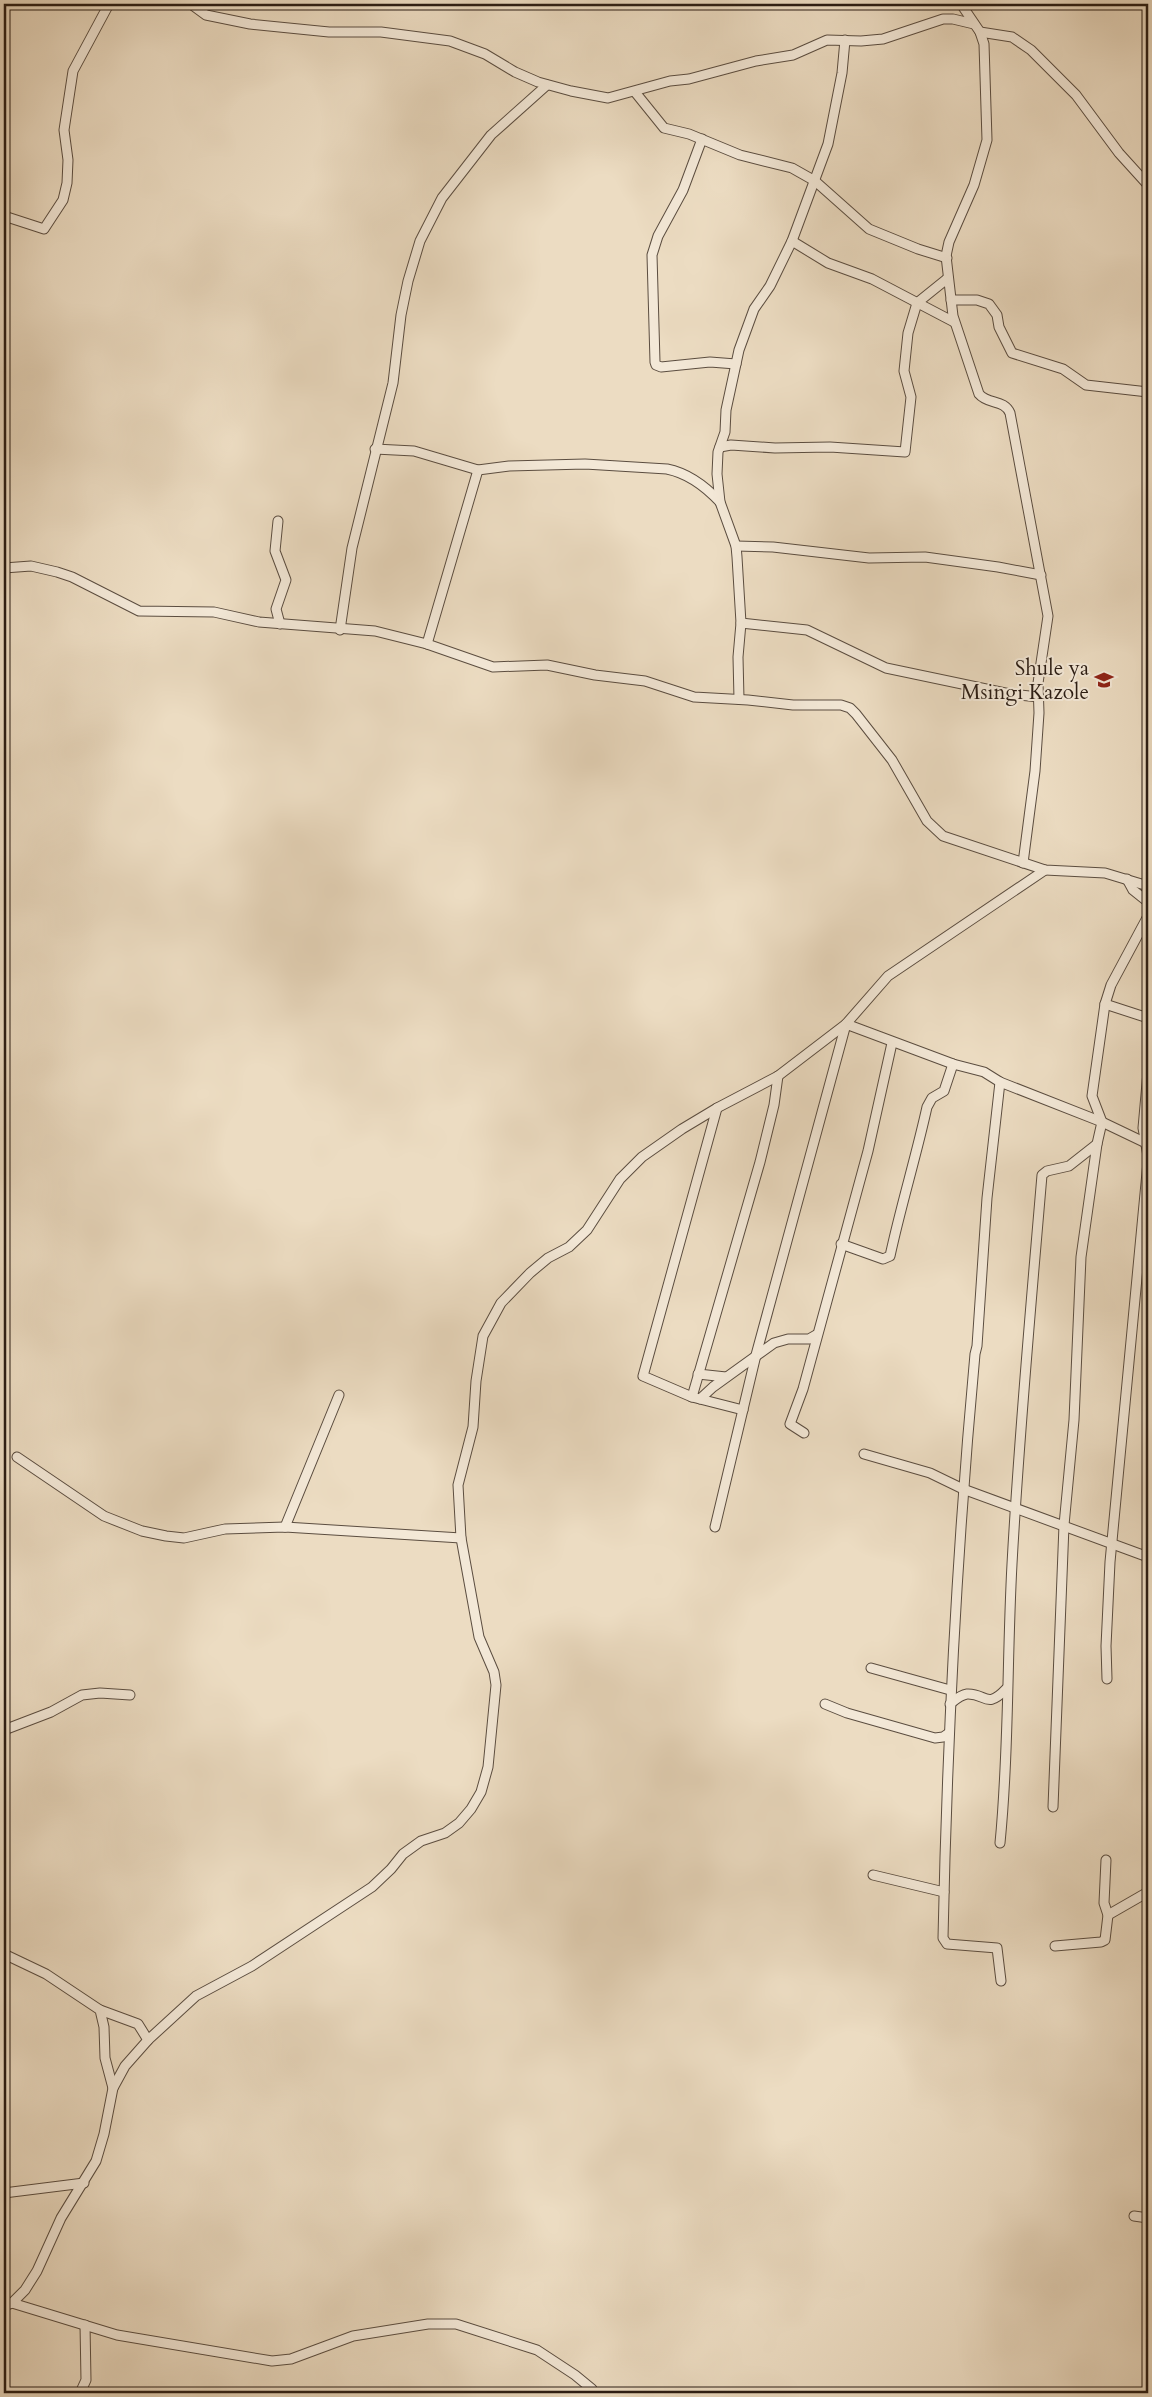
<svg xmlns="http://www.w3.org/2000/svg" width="1152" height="2397" viewBox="0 0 1152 2397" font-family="Cardo,serif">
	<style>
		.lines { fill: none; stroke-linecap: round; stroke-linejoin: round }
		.street-casing { stroke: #5b4d40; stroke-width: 11 }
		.street { stroke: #f3e8d7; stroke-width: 9 }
		.labels { text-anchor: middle; stroke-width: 4; stroke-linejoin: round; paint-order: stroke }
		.poi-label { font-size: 21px; fill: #2b1d14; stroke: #f3e8d7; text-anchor: end }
	</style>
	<rect width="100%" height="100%" fill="#ecdcc2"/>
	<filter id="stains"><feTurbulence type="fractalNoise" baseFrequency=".004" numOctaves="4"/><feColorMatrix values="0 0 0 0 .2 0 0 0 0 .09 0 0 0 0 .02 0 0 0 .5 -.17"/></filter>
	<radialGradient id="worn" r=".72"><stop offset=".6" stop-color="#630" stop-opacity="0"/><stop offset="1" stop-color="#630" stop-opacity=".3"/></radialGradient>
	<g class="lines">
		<!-- street casing -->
		<g class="street-casing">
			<g id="street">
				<polyline points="191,4 206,15 250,24 329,32 381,32 450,41 485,54 515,72 538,82 571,91 608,98 670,81 689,79 756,61 793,55 827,40 861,41 883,39 943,19 953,19 974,24"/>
				<path d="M961 4 980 32 984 44 987 140 974 185 949 242 946 256 953 316 979 394C988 405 1004 399 1010 413L1048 616 1038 683 1039 713 1035 771 1023 863"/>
				<polyline points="980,32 1012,37 1031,50 1076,95 1119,153 1148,185"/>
				<polyline points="635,92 664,128 689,134 740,155 792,168 815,181 869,229 918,249 947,258"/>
				<polyline points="702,139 683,190 658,236 652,255 655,362 656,365 661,367 710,362 736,364"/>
				<polyline points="4,216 44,229 63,200 67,183 68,160 64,130 73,71 109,4"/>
				<polyline points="792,241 828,263 872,279 954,322"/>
				<polyline points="951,300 977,300 989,304 997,315 999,327 1012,353 1063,369 1086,385 1148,392"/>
				<polyline points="720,447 731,445 775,448 830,447 905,452 911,397 904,371 908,333 917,303 948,278"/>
				<path d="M375 449 414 451 478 470 509 466 585 464 667 469C687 473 706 487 720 502"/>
				<polyline points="278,521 275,551 286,580 276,609 280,624"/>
				<polyline points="736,546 773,547 869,558 925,557 998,567 1041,575"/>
				<polyline points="4,568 31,566 57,572 72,577 139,611 214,612 259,622 375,631 427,644 493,667 547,665 595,675 645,681 694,697 748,700 793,705 841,705 850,708 856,714 892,760 927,821 943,836 1045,870 1105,873 1148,886"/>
				<polyline points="741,623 807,630 886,668 1010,694 1039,697"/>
				<polyline points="340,630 352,548 393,383 401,315 408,281 420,241 442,198 491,135 547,85"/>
				<polyline points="427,644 478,470"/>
				<polyline points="739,699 738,657 741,623 737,557 736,546 720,502 717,474 718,452 725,432 726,410 739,350 754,309 770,286 792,241 828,144 842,73 845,40"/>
				<polyline points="1127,879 1133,890 1148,902"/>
				<polyline points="1105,1004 1148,1018"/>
				<polyline points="1148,1072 1143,1128 1148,1156"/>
				<path d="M1000 1082 987 1198 977 1346 975 1354C957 1548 947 1743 943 1938L947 1944 997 1948 1001 1981"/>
				<polyline points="717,1108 643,1376 692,1397 743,1410"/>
				<path d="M841 1244 883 1259 890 1256C901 1205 916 1157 927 1107L932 1098 944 1091 953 1064"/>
				<polyline points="698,1374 726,1377"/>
				<polyline points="692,1397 760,1162 774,1105 778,1076"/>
				<polyline points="700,1399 713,1387 774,1343 788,1339 809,1339 816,1335"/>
				<polyline points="804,1433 790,1424 803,1389 868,1151 892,1043"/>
				<polyline points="864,1454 930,1473 963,1489 1148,1557"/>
				<polyline points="17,1457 104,1516 142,1531 166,1536 184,1538 225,1529 285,1527 461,1538"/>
				<polyline points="285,1527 339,1395"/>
				<polyline points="715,1527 756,1355 846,1024 953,1064 984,1072 1000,1082 1102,1122 1148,1144"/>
				<polyline points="871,1668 950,1690"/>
				<polyline points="1107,1679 1106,1646 1110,1562 1148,1162"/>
				<polyline points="825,1704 847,1713 935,1738 943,1737 949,1733"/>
				<path d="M950 1704C955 1700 960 1695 967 1694 986 1693 986 1710 1006 1689"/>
				<polyline points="4,1730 51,1712 82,1695 100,1693 130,1695"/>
				<polyline points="1053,1807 1064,1525 1074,1420 1081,1257 1097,1144 1102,1122 1092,1096 1105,1004 1111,985 1148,916"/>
				<path d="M1000 1843C1009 1752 1007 1656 1012 1564 1019 1434 1031 1305 1042 1175L1047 1171 1069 1166 1097 1144"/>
				<polyline points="873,1875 944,1892"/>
				<polyline points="1108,1915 1148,1892"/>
				<polyline points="1055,1946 1101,1942 1105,1940 1108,1915 1104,1903 1106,1860"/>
				<polyline points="4,1954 46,1974 100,2010 104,2027 105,2058 113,2088"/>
				<polyline points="100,2010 138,2024 148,2040"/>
				<polyline points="4,2193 84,2183"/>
				<polyline points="1134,2216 1148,2218"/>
				<polyline points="12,2303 117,2335 272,2361 291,2359 353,2336 428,2324 456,2324 537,2350 575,2375 592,2389 593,2393"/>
				<polyline points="4,2306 12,2303 25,2290 37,2271 61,2218 96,2161 104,2134 113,2088 125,2066 148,2040 196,1996 252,1966 372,1887 391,1869 403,1854 421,1841 445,1833 459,1823 471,1809 481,1792 488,1767 496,1685 494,1672 479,1637 461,1538 458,1485 473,1427 476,1381 483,1336 501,1303 530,1273 548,1258 569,1247 587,1230 620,1179 642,1157 682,1129 717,1108 778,1076 846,1024 888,976 1045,870"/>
				<polyline points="80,2393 86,2380 85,2325"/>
			</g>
		</g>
		<!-- street -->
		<use href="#street" class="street"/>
	</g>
	<!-- icons -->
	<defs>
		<g id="school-bare" transform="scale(1.5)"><path d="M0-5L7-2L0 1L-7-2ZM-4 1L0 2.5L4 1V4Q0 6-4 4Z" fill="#8f2418" stroke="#f3e8d7" stroke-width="2.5" paint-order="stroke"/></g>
	</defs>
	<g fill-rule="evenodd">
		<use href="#school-bare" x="1104" y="680"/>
	</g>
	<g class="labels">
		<!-- poi labels -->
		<g class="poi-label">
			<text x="1089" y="675">Shule ya<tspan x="1089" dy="24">Msingi Kazole</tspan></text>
		</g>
	</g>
	<!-- margin -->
	<rect width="1152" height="2397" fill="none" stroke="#ecdcc2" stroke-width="20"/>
	<rect x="5" y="5" width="1142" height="2387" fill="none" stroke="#2b1d14" stroke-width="2.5"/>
	<rect x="10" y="10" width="1132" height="2377" fill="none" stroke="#2b1d14"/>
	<rect width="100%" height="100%" filter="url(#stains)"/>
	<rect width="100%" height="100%" fill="url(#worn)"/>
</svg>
